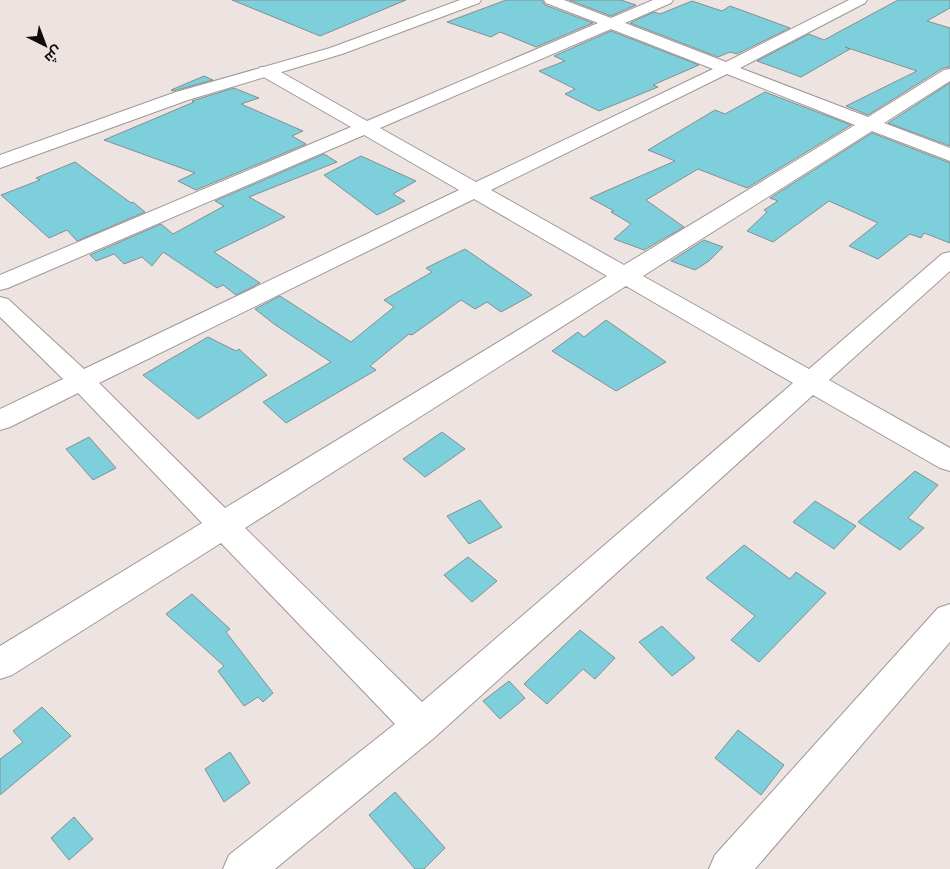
<svg xmlns="http://www.w3.org/2000/svg" width="950" height="869" viewBox="0 0 950 869" font-family="'Space Grotesk',Cairo,sans-serif">
	<style>
		.building { fill: #7dcfdc; stroke: #878f90 }
		.lines { fill: none; stroke-linecap: round; stroke-linejoin: round }
		.minor-casing { stroke: #9f9795; stroke-width: 2 }
		.tertiary-casing { stroke: #9f9795; stroke-width: 2 }
		.minor { fill: #fff; fill-rule: evenodd }
		.tertiary { fill: #fff; fill-rule: evenodd }
	</style>
	<rect width="100%" height="100%" fill="#ede4e2"/>
	<!-- building -->
	<g class="building">
		<polygon points="232,0 406,0 320,36"/>
		<polygon points="506,0 542,0 545,5 593,23 536,47 500,32 491,37 447,22"/>
		<polygon points="569,0 621,0 636,5 611,16"/>
		<polygon points="898,0 950,0 950,8 927,21 950,28 950,67 943,68 868,115 846,106 917,71 845,47 850,49 801,77 757,61 809,34 824,40"/>
		<polygon points="692,1 722,11 730,6 790,28 737,54 730,52 718,57 630,23 654,12 660,14"/>
		<polygon points="611,31 699,65 653,85 658,87 599,111 565,94 575,89 539,71 565,61 554,56"/>
		<polygon points="204,76 213,80 173,91 171,90"/>
		<polygon points="950,83 950,146 888,123"/>
		<polygon points="234,88 259,98 241,104 303,131 292,136 306,144 196,190 178,181 195,173 104,140 194,102 192,101"/>
		<polygon points="765,92 851,125 747,188 698,169 646,200 684,227 644,250 614,239 631,224 611,212 614,211 590,198 675,161 648,150 715,110 725,114"/>
		<polygon points="872,133 950,163 950,243 924,233 921,238 910,234 878,259 849,246 878,223 829,201 773,242 747,231 767,212 764,210 778,201 770,198"/>
		<polygon points="324,154 337,162 249,197 285,217 214,252 260,283 236,295 223,285 217,288 163,252 152,266 142,257 124,264 114,254 96,261 90,255 161,224 173,234 224,206 215,201"/>
		<polygon points="361,156 416,181 393,194 405,201 377,215 324,175"/>
		<polygon points="75,162 131,203 133,202 145,212 77,241 67,230 49,238 1,195 40,180 36,178"/>
		<polygon points="704,240 723,247 709,261 695,270 671,261"/>
		<polygon points="465,249 532,295 501,312 487,302 475,309 461,300 412,335 409,334 370,366 376,370 286,423 263,402 331,362 274,324 255,309 280,296 351,342 394,307 384,300 432,272 426,268"/>
		<polygon points="606,320 666,362 616,391 552,351 578,332 584,337"/>
		<polygon points="208,337 236,351 239,349 267,375 198,419 143,375"/>
		<polygon points="442,432 465,449 425,477 403,459"/>
		<polygon points="89,437 116,468 93,480 66,449"/>
		<polygon points="915,471 938,485 908,518 924,528 900,550 858,522"/>
		<polygon points="480,500 502,527 469,544 447,516"/>
		<polygon points="815,501 856,526 834,549 793,522"/>
		<polygon points="744,545 790,579 796,572 826,593 759,662 731,640 755,616 706,578"/>
		<polygon points="468,557 497,581 472,602 444,575"/>
		<polygon points="192,594 230,629 226,632 273,693 263,702 258,697 244,706 218,671 224,666 166,614"/>
		<polygon points="662,626 695,658 672,676 639,642"/>
		<polygon points="580,630 615,658 595,679 583,669 547,704 524,684"/>
		<polygon points="509,681 525,698 500,719 483,701"/>
		<polygon points="42,707 71,736 0,795 0,759 23,742 13,731"/>
		<polygon points="738,730 784,765 761,795 715,758"/>
		<polygon points="230,752 250,783 224,802 205,769"/>
		<polygon points="395,792 445,848 424,869 415,869 369,815"/>
		<polygon points="74,817 93,839 69,860 51,838"/>
	</g>
	<g class="lines">
		<!-- minor casing -->
		<g class="minor-casing">
			<g id="minor">
				<path d="M544 0H564L611 18 653 0H673L671 3 625 23 726 62 849 0H867L865 3 740 68 868 117 944 70 950 69V81L884 123 950 148V161L872 131 643 276 809 369 942 254 950 252V271L829 380 950 448V471L940 468 813 395 434 738 275 869H223L229 855 395 724 221 543 12 675 0 679V646L202 523 78 393 10 427 0 430V409L63 379 0 317V297L8 299 84 369 459 190 364 135 8 288 0 290V275L351 127 260 75 258 71 260 67H272L367 121 598 23 546 3ZM611 29 713 69 476 182 380 128ZM727 74 855 125 624 265 491 190ZM474 199 607 276 225 508 99 383ZM626 286 793 383 422 702 245 528Z"/>
				<polygon points="950,604 950,642 755,869 709,869 715,855 938,608"/>
			</g>
		</g>
		<!-- tertiary casing -->
		<g class="tertiary-casing">
			<polygon id="tertiary" points="460,0 481,0 479,3 342,54 188,100 0,168 0,155 176,92 330,48"/>
		</g>
		<!-- minor -->
		<use href="#minor" class="minor"/>
		<!-- tertiary -->
		<use href="#tertiary" class="tertiary"/>
	</g>
	<!-- north arrow -->
	<g transform="translate(45 45) rotate(138)" stroke="#ede4e2" stroke-width="4" paint-order="stroke">
	<path d="M0-4L9 19L0 12L-9 19Z" fill="#0e0c0b"/>
	<text y="-8" font-size="14" font-weight="bold" text-anchor="middle" fill="#0e0c0b">ش</text>
	</g>
</svg>
